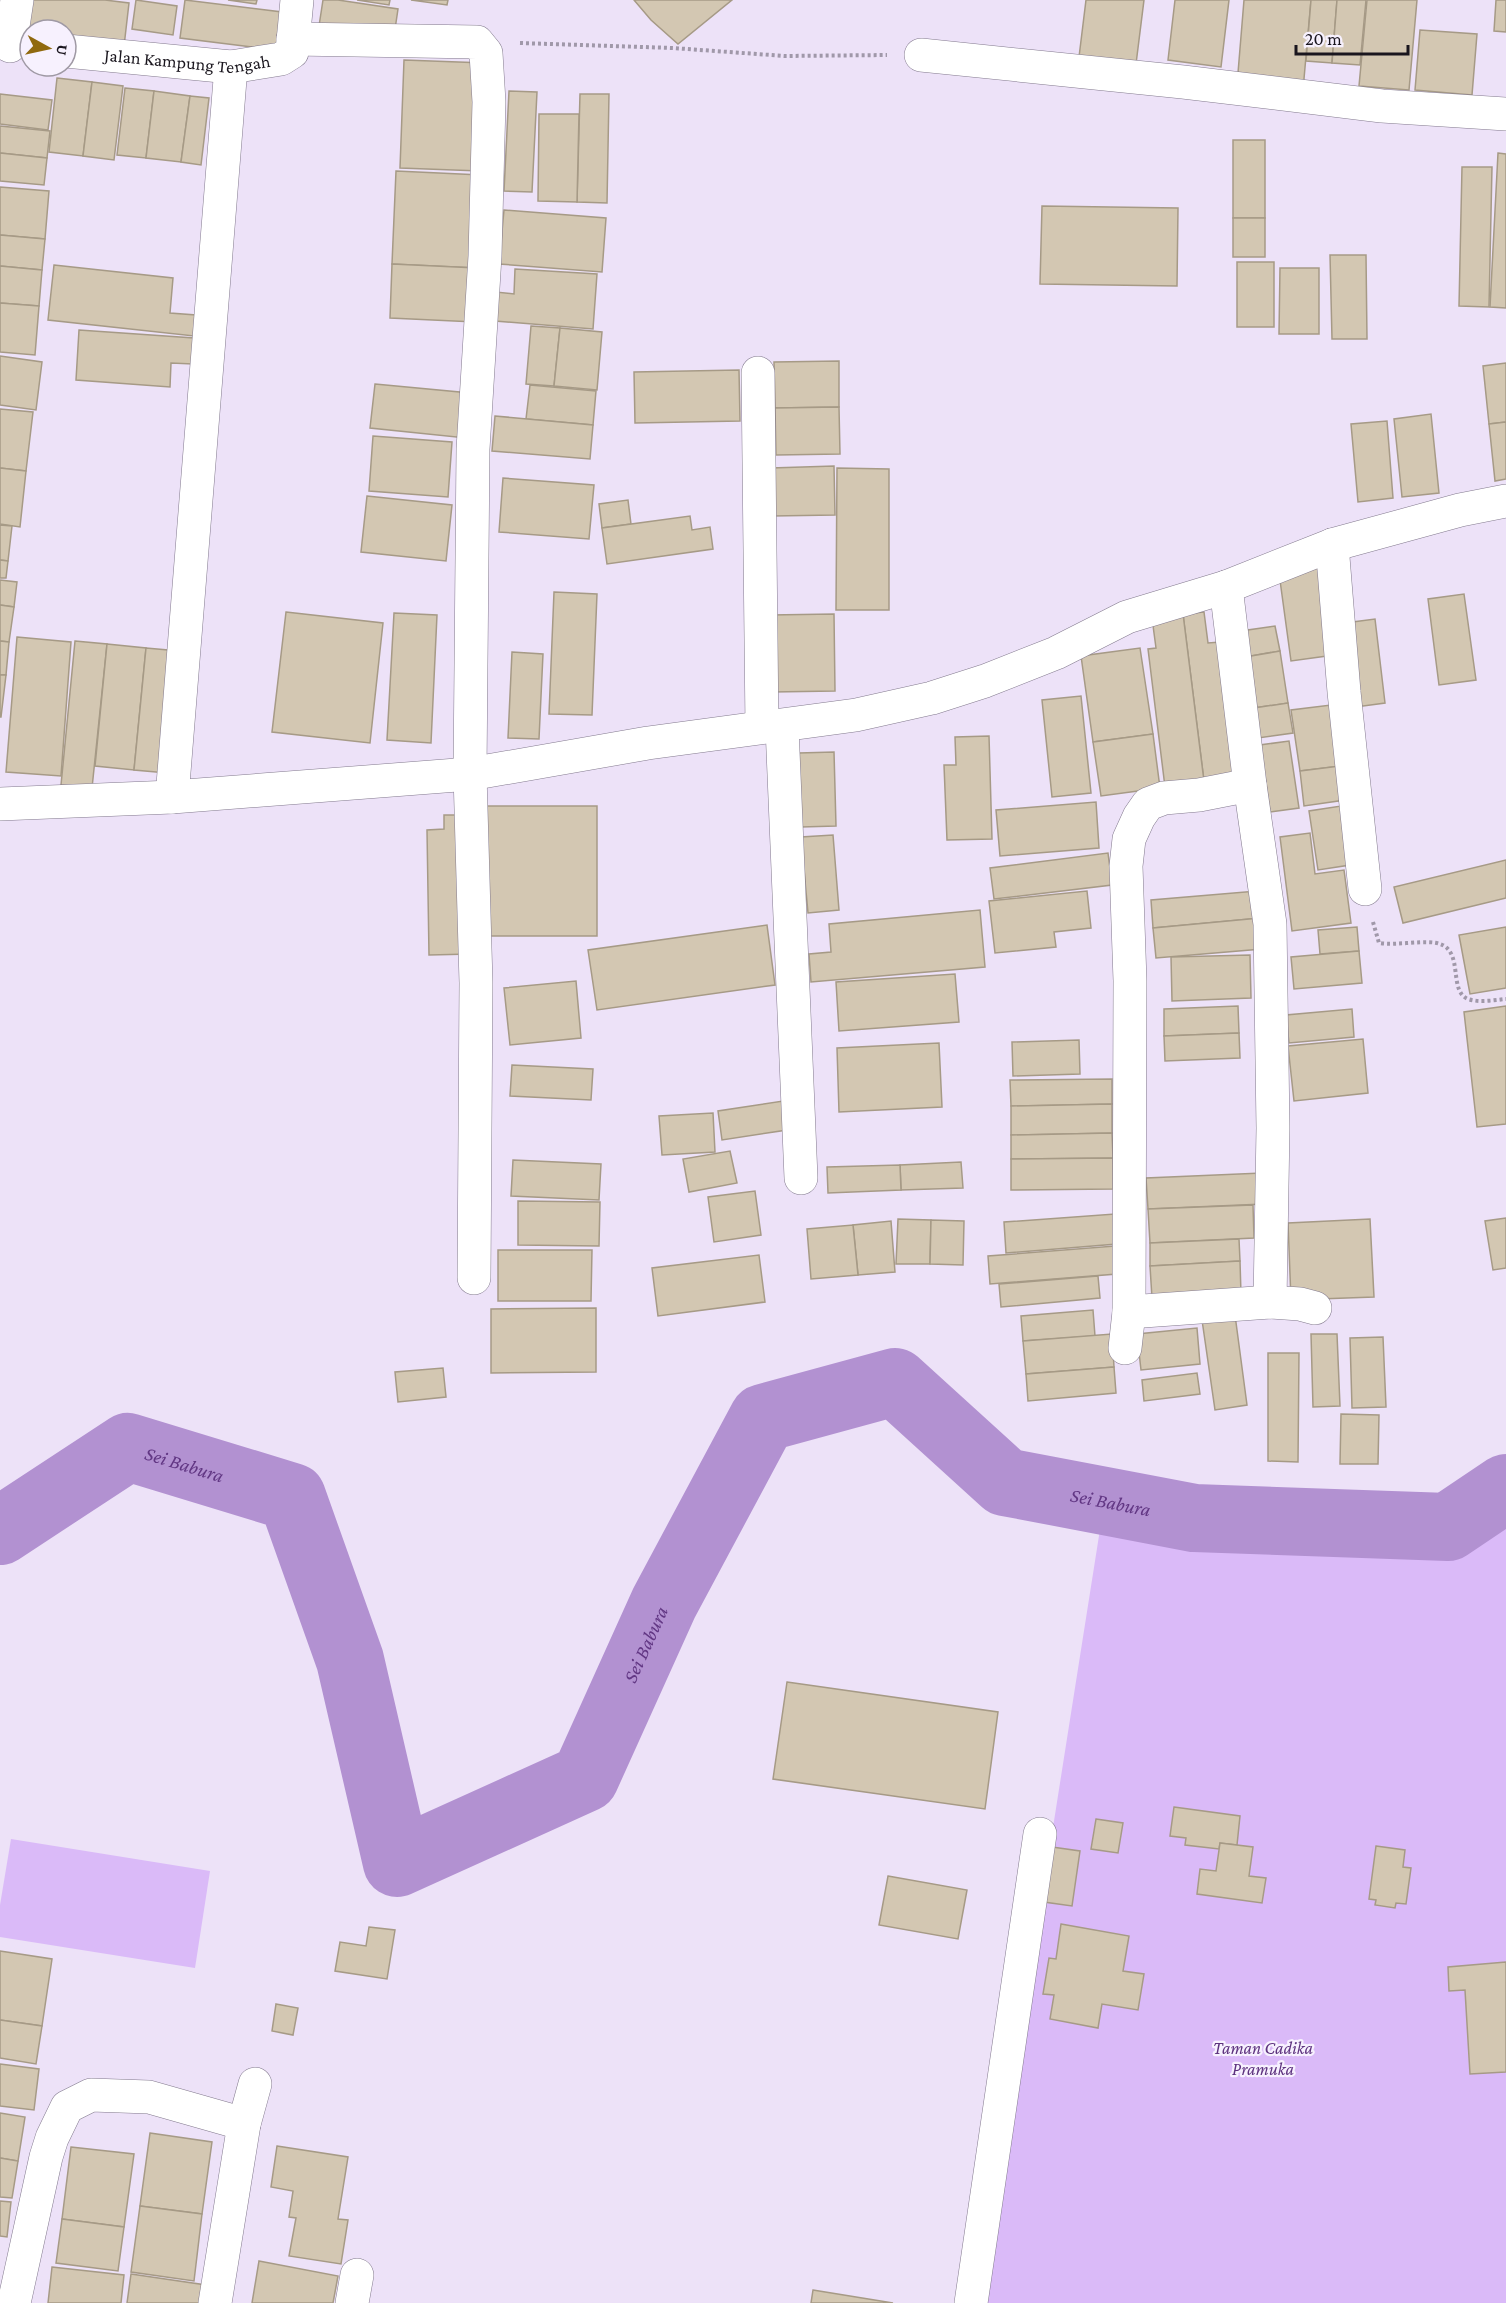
<svg xmlns="http://www.w3.org/2000/svg" width="1506" height="2303" viewBox="0 0 1506 2303" font-family="'Crimson Pro',serif">
	<style>
		.green { fill: #dabaf8 }
		.lines { fill: none; stroke-linecap: round; stroke-linejoin: round }
		.river { stroke: #b291d1; stroke-width: 68 }
		.building { fill: #d3c7b2; stroke: #a69a86; stroke-width: 1.5 }
		.minor-casing { stroke: #837a8e; stroke-width: 34 }
		.path { stroke: #a098a9; stroke-width: 4; stroke-dasharray: 3 3; stroke-linecap: butt }
		.minor { stroke: #fff; stroke-width: 33 }
		.labels { text-anchor: middle; stroke-width: 4.5; stroke-linejoin: round; paint-order: stroke }
		.street-label { font-size: 18px; fill: #1a161e; stroke: #f7f1fe }
		.park-label { font-size: 18px; font-style: italic; fill: #5d327f; stroke: #f7f1fe }
		.water-label { font-size: 20px; font-style: italic; fill: #623784; stroke: #f7f1fe }
	</style>
	<rect width="100%" height="100%" fill="#ede2f8"/>
	<!-- green -->
	<g class="green">
		<polygon points="1506,1519 1506,2303 978,2303 1101,1523 1319,1544 1457,1550"/>
		<polygon points="11,1839 210,1871 195,1968 0,1937 0,1905"/>
	</g>
	<g class="lines">
		<!-- river -->
		<path class="river" id="s1" d="M0 1531 128 1447 292 1497 350 1660 397 1863 585 1778 664 1603 763 1418 895 1382 1005 1482 1194 1518 1448 1527 1506 1488"/>
	</g>
	<!-- building -->
	<g class="building">
		<polygon points="28,0 105,0 129,3 123,55 66,48 66,30 30,30 30,45 23,44"/>
		<polygon points="136,0 177,6 173,35 132,29"/>
		<polygon points="185,0 282,12 277,50 180,38"/>
		<polygon points="228,0 257,0 256,4"/>
		<polygon points="323,0 338,0 398,9 394,36 319,26"/>
		<polygon points="357,0 390,0 389,5"/>
		<polygon points="411,0 448,0 447,5"/>
		<polygon points="634,0 732,0 678,44 651,20"/>
		<polygon points="1086,0 1144,0 1136,64 1079,57"/>
		<polygon points="1175,0 1229,0 1221,67 1168,60"/>
		<polygon points="1244,0 1311,0 1303,90 1237,85"/>
		<polygon points="1311,0 1337,0 1332,63 1306,61"/>
		<polygon points="1337,0 1366,0 1360,65 1332,63"/>
		<polygon points="1367,0 1417,0 1409,90 1359,86"/>
		<polygon points="1496,0 1506,0 1506,32 1494,31"/>
		<polygon points="1420,30 1477,34 1472,95 1415,90"/>
		<polygon points="404,60 485,63 480,171 400,168"/>
		<polygon points="57,78 92,82 83,156 49,152"/>
		<polygon points="92,82 123,86 114,160 83,156"/>
		<polygon points="125,88 154,91 146,158 117,155"/>
		<polygon points="154,91 190,96 181,162 146,158"/>
		<polygon points="509,91 537,92 532,192 504,191"/>
		<polygon points="0,94 52,100 48,130 0,124"/>
		<polygon points="580,94 609,94 607,203 577,202"/>
		<polygon points="190,96 209,98 201,165 181,162"/>
		<polygon points="539,114 579,114 577,202 538,201"/>
		<polygon points="0,126 50,131 47,158 0,153"/>
		<rect x="1233" y="140" width="32" height="78"/>
		<polygon points="0,153 47,158 44,185 0,181"/>
		<polygon points="1498,153 1506,154 1506,308 1490,307"/>
		<polygon points="1462,167 1492,167 1489,307 1459,306"/>
		<polygon points="396,171 481,175 477,268 392,264"/>
		<polygon points="0,187 49,191 45,239 0,235"/>
		<polygon points="1042,206 1178,208 1177,286 1040,284"/>
		<polygon points="504,210 606,218 602,272 499,264"/>
		<rect x="1233" y="218" width="32" height="39"/>
		<polygon points="0,235 45,239 42,270 0,266"/>
		<polygon points="1330,255 1366,255 1367,339 1332,339"/>
		<rect x="1237" y="262" width="37" height="65"/>
		<polygon points="392,264 477,268 475,322 390,318"/>
		<polygon points="54,265 173,278 170,313 196,315 194,336 48,320"/>
		<polygon points="0,266 42,270 39,306 0,303"/>
		<polygon points="1280,268 1319,268 1319,334 1279,334"/>
		<polygon points="515,269 597,274 593,329 495,321 496,292 514,294"/>
		<polygon points="0,303 39,306 35,355 0,352"/>
		<polygon points="531,326 560,328 554,386 526,384"/>
		<polygon points="560,328 602,332 597,390 554,386"/>
		<polygon points="79,330 194,338 193,364 171,363 170,387 76,380"/>
		<polygon points="0,356 42,362 36,410 0,405"/>
		<polygon points="839,361 839,407 775,408 774,362"/>
		<polygon points="1506,363 1506,422 1489,424 1483,366"/>
		<polygon points="739,370 740,421 635,423 634,372"/>
		<polygon points="375,384 470,393 466,438 370,428"/>
		<polygon points="530,385 596,391 593,425 526,419"/>
		<polygon points="839,407 840,454 776,455 775,408"/>
		<polygon points="0,409 33,412 26,471 0,468"/>
		<polygon points="1431,414 1439,493 1402,497 1394,419"/>
		<polygon points="495,416 593,425 590,459 492,451"/>
		<polygon points="1387,421 1393,498 1358,502 1351,424"/>
		<polygon points="1506,422 1506,479 1495,481 1489,424"/>
		<polygon points="373,436 452,442 448,497 369,491"/>
		<polygon points="834,466 835,515 772,516 771,468"/>
		<polygon points="0,468 26,471 20,527 0,524"/>
		<polygon points="837,468 889,469 889,610 836,610"/>
		<polygon points="503,478 594,485 589,539 499,532"/>
		<polygon points="367,496 452,505 446,561 361,552"/>
		<polygon points="628,500 631,524 602,528 599,504"/>
		<polygon points="690,516 692,530 710,527 713,549 607,564 602,528"/>
		<polygon points="0,525 12,526 8,561 0,560"/>
		<polygon points="0,560 8,561 6,578 0,578"/>
		<polygon points="1323,567 1334,655 1291,661 1279,573"/>
		<polygon points="0,580 17,582 14,607 0,605"/>
		<polygon points="554,592 597,594 592,715 549,714"/>
		<polygon points="1464,594 1476,680 1439,685 1428,599"/>
		<polygon points="0,605 14,607 9,642 0,641"/>
		<polygon points="286,612 383,623 370,743 272,732"/>
		<polygon points="1204,612 1208,643 1220,642 1238,777 1204,781 1183,614"/>
		<polygon points="394,613 437,615 431,743 387,740"/>
		<polygon points="834,614 835,691 772,692 770,615"/>
		<polygon points="1183,614 1204,781 1165,787 1148,649 1156,648 1152,618"/>
		<polygon points="1375,619 1385,703 1356,707 1345,623"/>
		<polygon points="1275,626 1280,651 1245,657 1241,631"/>
		<polygon points="17,637 71,642 61,776 6,772"/>
		<polygon points="0,641 9,642 6,675 0,675"/>
		<polygon points="75,641 107,644 92,788 61,785"/>
		<polygon points="107,644 146,648 134,770 95,766"/>
		<polygon points="146,648 179,651 167,773 134,770"/>
		<polygon points="1140,648 1153,734 1093,742 1081,656"/>
		<polygon points="1280,651 1288,703 1254,708 1245,657"/>
		<polygon points="512,652 543,654 539,739 508,738"/>
		<polygon points="0,675 6,675 1,717 0,717"/>
		<polygon points="1081,696 1091,793 1052,797 1042,700"/>
		<polygon points="1288,703 1293,733 1258,738 1254,708"/>
		<polygon points="1331,705 1340,766 1300,771 1291,710"/>
		<polygon points="1153,734 1160,788 1101,796 1093,742"/>
		<polygon points="989,736 992,839 947,840 944,765 956,765 955,737"/>
		<polygon points="1289,741 1299,808 1270,812 1260,745"/>
		<polygon points="834,752 836,826 801,827 799,753"/>
		<polygon points="1340,766 1345,800 1304,806 1300,771"/>
		<polygon points="1096,802 1099,848 1000,856 996,810"/>
		<polygon points="484,806 597,806 597,936 483,936"/>
		<polygon points="1341,806 1350,865 1318,870 1309,811"/>
		<polygon points="444,815 469,815 471,954 429,955 427,830 444,829"/>
		<polygon points="1310,833 1315,874 1344,870 1351,923 1292,931 1280,837"/>
		<polygon points="833,835 839,910 808,913 801,837"/>
		<polygon points="1108,853 1112,885 994,899 990,868"/>
		<polygon points="1506,860 1506,898 1403,923 1394,887"/>
		<polygon points="1087,891 1091,928 1054,932 1056,947 995,953 989,901"/>
		<polygon points="1257,891 1260,918 1153,928 1151,900"/>
		<polygon points="980,910 985,967 811,982 809,954 831,952 829,924"/>
		<polygon points="1260,918 1262,949 1156,958 1153,928"/>
		<polygon points="767,925 775,985 597,1010 588,950"/>
		<polygon points="1357,927 1359,951 1320,954 1318,930"/>
		<polygon points="1506,927 1506,988 1470,994 1459,935"/>
		<polygon points="1359,951 1362,983 1294,989 1291,957"/>
		<polygon points="1250,955 1251,998 1172,1001 1171,957"/>
		<polygon points="955,974 959,1022 839,1031 836,982"/>
		<polygon points="576,981 581,1038 510,1045 504,988"/>
		<polygon points="1238,1006 1239,1033 1164,1036 1164,1009"/>
		<polygon points="1506,1006 1506,1124 1477,1127 1464,1012"/>
		<polygon points="1352,1009 1354,1037 1289,1043 1286,1015"/>
		<polygon points="1239,1033 1240,1058 1165,1061 1164,1036"/>
		<polygon points="1363,1039 1368,1093 1294,1101 1288,1046"/>
		<polygon points="1079,1040 1080,1074 1013,1076 1012,1042"/>
		<polygon points="939,1043 942,1107 839,1112 837,1048"/>
		<polygon points="512,1065 593,1069 591,1100 510,1096"/>
		<polygon points="1112,1079 1112,1104 1011,1106 1010,1080"/>
		<polygon points="783,1101 787,1130 722,1140 718,1111"/>
		<polygon points="1112,1104 1112,1133 1011,1135 1011,1106"/>
		<polygon points="713,1113 715,1152 662,1155 659,1116"/>
		<polygon points="1112,1133 1113,1158 1011,1159 1011,1135"/>
		<polygon points="730,1151 737,1183 689,1192 683,1159"/>
		<polygon points="1113,1158 1113,1189 1011,1190 1011,1159"/>
		<polygon points="513,1160 601,1164 599,1200 511,1196"/>
		<polygon points="961,1162 963,1188 901,1190 900,1165"/>
		<polygon points="900,1165 901,1190 828,1193 827,1167"/>
		<polygon points="1262,1173 1264,1204 1148,1209 1146,1178"/>
		<polygon points="755,1191 761,1235 714,1242 708,1197"/>
		<polygon points="518,1201 600,1202 599,1246 518,1245"/>
		<polygon points="1253,1205 1254,1238 1150,1243 1148,1209"/>
		<polygon points="1115,1214 1117,1244 1006,1253 1004,1222"/>
		<polygon points="1506,1218 1506,1268 1493,1270 1485,1221"/>
		<polygon points="898,1219 931,1220 930,1264 896,1264"/>
		<polygon points="1370,1219 1374,1297 1291,1300 1288,1223"/>
		<polygon points="931,1220 964,1221 963,1265 930,1264"/>
		<polygon points="891,1221 895,1272 858,1275 853,1225"/>
		<polygon points="853,1225 858,1275 811,1279 807,1229"/>
		<polygon points="1239,1239 1240,1261 1150,1266 1150,1243"/>
		<polygon points="1115,1246 1117,1274 990,1284 988,1256"/>
		<polygon points="498,1250 592,1250 591,1301 498,1301"/>
		<polygon points="759,1255 765,1302 658,1316 652,1268"/>
		<polygon points="1240,1261 1241,1294 1152,1298 1150,1266"/>
		<polygon points="1098,1276 1100,1298 1001,1307 999,1284"/>
		<polygon points="596,1308 596,1372 491,1373 491,1309"/>
		<polygon points="1093,1310 1095,1336 1023,1341 1021,1316"/>
		<polygon points="1235,1315 1247,1405 1215,1410 1202,1320"/>
		<polygon points="1197,1328 1200,1364 1141,1370 1137,1334"/>
		<polygon points="1112,1334 1114,1367 1026,1374 1023,1341"/>
		<polygon points="1311,1334 1337,1334 1340,1406 1313,1407"/>
		<polygon points="1383,1337 1386,1407 1352,1408 1350,1338"/>
		<polygon points="1268,1353 1299,1353 1298,1462 1268,1461"/>
		<polygon points="1114,1367 1116,1393 1028,1401 1026,1374"/>
		<polygon points="443,1368 446,1397 398,1402 395,1372"/>
		<polygon points="1197,1373 1200,1394 1144,1401 1142,1380"/>
		<polygon points="1341,1414 1379,1415 1378,1464 1340,1464"/>
		<polygon points="787,1682 998,1712 985,1809 773,1779"/>
		<polygon points="1174,1807 1240,1816 1237,1845 1220,1843 1219,1849 1185,1845 1186,1838 1170,1836"/>
		<polygon points="1096,1819 1123,1823 1118,1853 1091,1849"/>
		<polygon points="1220,1843 1253,1847 1249,1876 1266,1878 1262,1903 1197,1894 1200,1869 1216,1871"/>
		<polygon points="1376,1846 1405,1850 1403,1867 1411,1868 1406,1904 1396,1903 1395,1908 1375,1905 1376,1900 1369,1899"/>
		<polygon points="1052,1847 1080,1851 1072,1906 1044,1902"/>
		<polygon points="888,1876 967,1890 958,1939 879,1925"/>
		<polygon points="1061,1924 1129,1936 1123,1971 1144,1974 1138,2010 1102,2004 1098,2028 1050,2019 1054,1995 1043,1994 1049,1958 1056,1959"/>
		<polygon points="369,1927 395,1930 387,1979 335,1971 340,1942 366,1946"/>
		<polygon points="0,1951 52,1959 42,2026 0,2020"/>
		<polygon points="1506,1962 1506,2072 1470,2074 1465,1990 1449,1991 1448,1967"/>
		<polygon points="276,2004 298,2008 293,2035 272,2031"/>
		<polygon points="0,2020 42,2026 36,2064 0,2058"/>
		<polygon points="0,2064 39,2069 34,2110 0,2106"/>
		<polygon points="0,2113 25,2117 18,2161 0,2158"/>
		<polygon points="150,2133 212,2142 202,2214 140,2206"/>
		<polygon points="277,2146 348,2157 338,2219 348,2220 341,2264 289,2256 296,2218 289,2217 293,2191 271,2187"/>
		<polygon points="71,2147 134,2154 124,2227 62,2219"/>
		<polygon points="0,2158 18,2161 12,2198 0,2197"/>
		<polygon points="0,2201 11,2202 7,2237 0,2236"/>
		<polygon points="140,2206 202,2214 194,2281 131,2272"/>
		<polygon points="62,2219 124,2227 118,2271 56,2263"/>
		<polygon points="259,2261 338,2276 333,2303 252,2303"/>
		<polygon points="52,2267 124,2275 121,2303 48,2303"/>
		<polygon points="131,2274 206,2285 204,2303 127,2303"/>
		<polygon points="813,2290 893,2303 811,2303"/>
	</g>
	<g class="lines">
		<!-- minor casing -->
		<g class="minor-casing">
			<g id="minor">
				<polyline points="293,39 477,42 486,53 489,102 485,256 473,449 470,774 476,983 474,1278"/>
				<polyline points="10,46 17,0"/>
				<path id="s2" d="M66 51 231 67 281 59 292 52 297 0"/>
				<polyline points="921,55 1183,82 1382,106 1506,114"/>
				<polyline points="758,373 762,727"/>
				<polyline points="1332,545 1344,692 1365,889"/>
				<polyline points="782,727 801,1178"/>
				<polyline points="1250,785 1270,924 1273,1128 1270,1302 1300,1304 1315,1308"/>
				<polyline points="172,797 231,67"/>
				<polyline points="0,804 172,797 470,774 648,743 856,715 932,698 985,681 1056,653 1127,617 1226,587 1332,545 1460,510 1506,501"/>
				<polyline points="1129,1312 1270,1302"/>
				<polyline points="1125,1348 1129,1312 1130,981 1126,866 1129,839 1139,817 1148,804 1164,798 1199,795 1250,785 1226,587"/>
				<polyline points="14,2303 46,2157 52,2138 67,2107 91,2095 149,2097 244,2124"/>
				<polyline points="215,2303 244,2124 255,2084"/>
				<polyline points="352,2303 357,2275"/>
				<polyline points="971,2303 1040,1834"/>
			</g>
		</g>
		<!-- path -->
		<g class="path">
			<polyline points="520,43 673,48 785,56 887,55"/>
			<path d="M1373 922 1379 943C1396 946 1428 939 1440 944 1464 952 1448 991 1468 999 1480 1003 1494 1000 1506 999"/>
		</g>
		<!-- minor -->
		<use href="#minor" class="minor"/>
	</g>
	<g class="labels">
		<!-- street labels -->
		<g class="street-label">
			<text dy="6" stroke="none"><textPath href="#s2" startOffset="122">Jalan Kampung Tengah</textPath></text>
		</g>
		<!-- park labels -->
		<g class="park-label">
			<text x="1263" y="2054">Taman Cadika<tspan x="1263" dy="21">Pramuka</tspan></text>
		</g>
		<!-- water labels -->
		<g class="water-label">
			<text dy="7" stroke="none"><textPath href="#s1" startOffset="212">Sei Babura</textPath></text>
			<text dy="7" stroke="none"><textPath href="#s1" startOffset="1707">Sei Babura</textPath></text>
			<text dy="7" stroke="none"><textPath href="#s1" startOffset="1059">Sei Babura</textPath></text>
		</g>
	</g>
	<!-- north arrow -->
	<g transform="translate(48 48) rotate(98)"><circle r="28" fill="#f7f1fe" stroke="#9f99a4" stroke-width="1.5"/>
	<path d="M0-4.5L10 22L0 15L-10 22Z" fill="#90690f"/>
	<text y="-9" font-size="16" font-weight="bold" text-anchor="middle" fill="#1a161e">U</text>
	</g>
	<!-- scale -->
	<path d="M1296 45v9h112v-9" fill="none" stroke="#1a161e" stroke-width="3"/>
	<text x="1305" y="45" font-size="18" fill="#1a161e" stroke="#f7f1fe" stroke-width="4.5" paint-order="stroke">20 m</text>
</svg>
